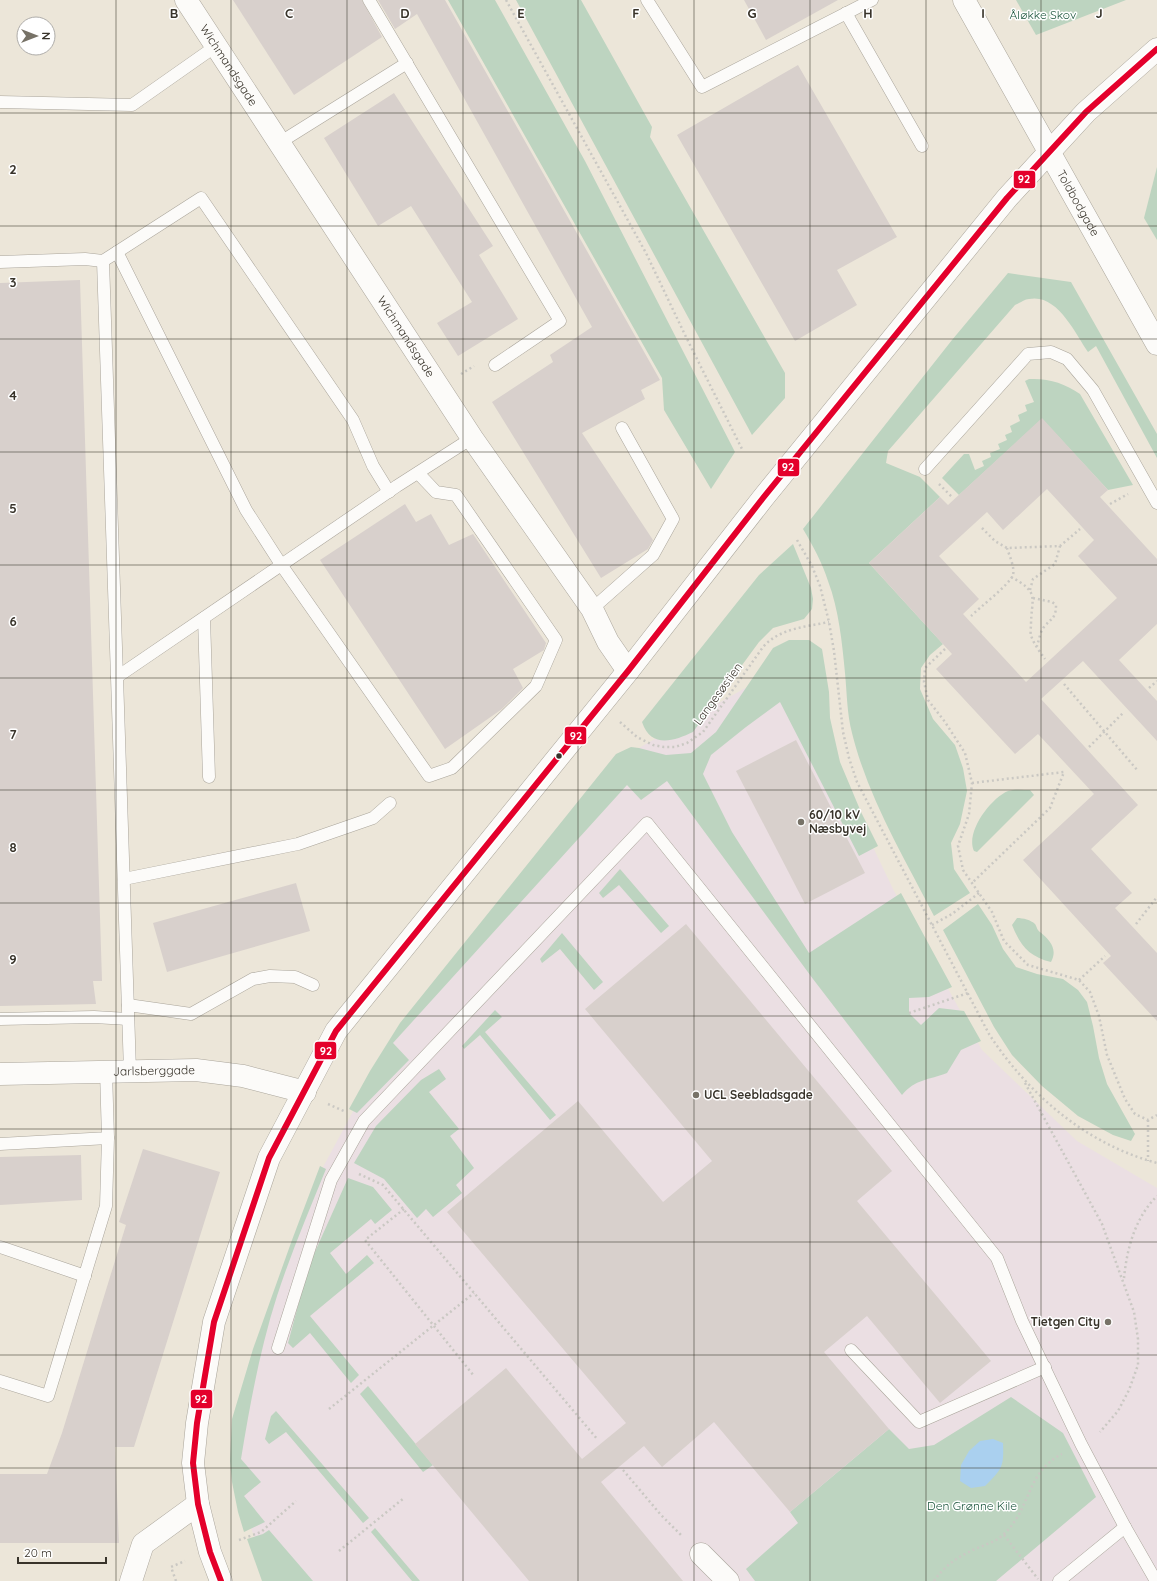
<svg xmlns="http://www.w3.org/2000/svg" width="1157" height="1581" viewBox="0 0 1157 1581" font-family="Quicksand,sans-serif">
	<style>
		.education { fill: #ebdfe3 }
		.green { fill: #bdd4c0 }
		.water { fill: #aad0ef }
		.building { fill: #d8d0cc; fill-rule: evenodd }
		.lines { fill: none; stroke-linecap: round; stroke-linejoin: round }
		.lane-casing { stroke: #aaa59b; stroke-width: 13 }
		.street-casing { stroke: #aaa59b; stroke-width: 23 }
		.secondary-casing { stroke: #aaa59b; stroke-width: 23 }
		.path { stroke: #cac8c3; stroke-width: 2.5; stroke-dasharray: 2 3; stroke-linecap: butt }
		.lane { stroke: #fcfbf9; stroke-width: 12 }
		.street { stroke: #fcfbf9; stroke-width: 22 }
		.secondary { stroke: #fcfbf9; stroke-width: 22 }
		.bus-1-casing { stroke: #fff; stroke-width: 9 }
		.bus-1 { stroke: #e4002b; stroke-width: 6 }
		.grid { fill: none; stroke: #38332a; stroke-width: 1; stroke-opacity: 0.55 }
		.bus-dot { fill: #38332a; stroke: #fff; stroke-width: 1.5 }
		.poi-dot { fill: #777267; stroke: #fff; stroke-width: 1.5 }
		.labels { text-anchor: middle; stroke-width: 3; stroke-linejoin: round; paint-order: stroke }
		.park-label { font-size: 12px; fill: #1b553c; stroke: #fff }
		.street-label { font-size: 12px; fill: #38332a; stroke: #fff }
		.poi-label { font-size: 12px; font-weight: bold; fill: #38332a; stroke: #fff; text-anchor: start }
		.grid-label { font-size: 13px; text-anchor: middle; font-weight: bold; fill: #38332a; stroke: #fff; stroke-width: 3; stroke-linejoin: round; paint-order: stroke }
		.line-badge { stroke: #fff; stroke-width: 1.5 }
		.badge-label { font-size: 11px; text-anchor: middle; font-weight: bold; fill: #fff }
	</style>
	<rect width="100%" height="100%" fill="#ece6d9"/>
	<!-- education -->
	<polygon class="education" points="786,665 894,891 982,1050 1077,1141 1157,1188 1157,1581 269,1581 234,1477 261,1336 322,1169 391,1041 621,758"/>
	<!-- green -->
	<g class="green">
		<polygon points="448,0 495,0 585,161 735,452 711,489 664,410 662,378"/>
		<polygon points="516,0 581,0 652,127 650,137 785,373 785,398 752,435"/>
		<polygon points="1016,0 1126,0 1036,35"/>
		<polygon points="1157,167 1157,240 1144,218"/>
		<path d="M1008 273 1071 282 1157 434V458L1096 346 1088 352C1075 333 1057 293 1029 299 1025 299 1020 303 1015 305L888 451 886 463 920 477 940 497 869 563 943 644 930 655 921 668 920 689 933 719 955 745 963 768 967 791 960 824 951 843 954 869 970 893 934 916C904 857 868 798 852 733 847 714 847 694 845 673 842 643 839 610 828 581 822 562 813 546 803 529L952 340Z"/>
		<path d="M1029 379C1049 378 1064 383 1080 394L1133 485 1108 490 1042 419 959 495 942 478 964 454H969L975 470 984 466 982 461 991 457 990 453 1000 449 998 444 1007 440 1005 435 1012 432 1010 426 1020 421 1018 415 1027 411 1025 405 1034 402 1025 381Z"/>
		<path d="M793 544 811 588 813 599 812 609 804 619 773 628 759 642 693 732C674 741 651 749 642 722L759 575Z"/>
		<path d="M789 640H809L822 649 829 692 830 718 840 762 861 812 878 846 859 856 780 702 746 727 711 755 703 774 732 832 809 953 901 893 952 987 929 997 909 998V1013L921 1025 939 1008 964 1011 981 1041 961 1050 947 1073C929 1080 915 1079 902 1095L813 979 667 781 641 800 627 785 393 1043 409 1060 357 1113 349 1109 370 1071 400 1023 616 754 631 747 639 748 666 755 691 753 716 732 773 648Z"/>
		<path d="M1030 790 1034 795 977 852 974 851C965 832 991 798 1008 791 1015 789 1023 790 1030 790Z"/>
		<polygon points="620,869 669,926 661,933 619,885 603,898 599,893"/>
		<polygon points="978,904 992,925 1003,949 1016,967 1037,974 1063,979 1078,990 1087,1002 1093,1026 1099,1058 1107,1084 1135,1134 1131,1141 1113,1135 1078,1116 1042,1086 1012,1055 994,1027 943,930"/>
		<path d="M1017 918C1023 918 1031 920 1035 924 1037 927 1037 930 1040 932 1050 940 1058 949 1051 962 1029 957 1020 945 1012 925Z"/>
		<polygon points="562,933 603,982 594,990 560,949 542,963 540,959"/>
		<polygon points="495,1010 502,1017 485,1032 556,1115 550,1120 480,1035 464,1049 462,1046"/>
		<polygon points="439,1069 446,1079 429,1092 459,1129 450,1136 474,1168 456,1185 462,1193 433,1217 426,1209 417,1218 384,1179 354,1163 376,1126 421,1080"/>
		<path d="M320 1166 326 1169C309 1211 291 1253 277 1296 260 1349 250 1404 241 1459L261 1482 244 1496 265 1522 244 1532 238 1512 232 1482 230 1461 232 1419 253 1349 292 1240Z"/>
		<polygon points="348,1178 373,1187 392,1210 375,1224 371,1219 330,1253 346,1274 367,1255 374,1263 310,1316 359,1375 351,1383 310,1333 293,1348 288,1343 303,1287 314,1254"/>
		<polygon points="368,1386 433,1465 423,1472 360,1394"/>
		<polygon points="1011,1397 1063,1433 1096,1497 996,1581 755,1581 746,1569 798,1523 790,1512 889,1429 909,1449 934,1445"/>
		<polygon points="276,1411 369,1518 363,1523 286,1432 269,1444 265,1439 271,1416"/>
		<polygon points="375,1528 420,1581 412,1581 371,1532"/>
		<polygon points="269,1530 313,1581 262,1581 247,1539 263,1534"/>
	</g>
	<!-- water -->
	<path class="water" d="M993 1439 1003 1443C1004 1467 1002 1469 985 1486L971 1488 960 1481 961 1465 969 1451 980 1441Z"/>
	<!-- building -->
	<g class="building">
		<polygon points="233,0 362,0 382,37 294,95"/>
		<polygon points="378,0 445,0 660,380 641,390 645,399 582,433 653,540 648,549 601,578 492,402 553,362 550,355 592,327 417,14 395,29"/>
		<polygon points="744,0 838,0 766,40"/>
		<polygon points="798,65 897,237 837,270 857,305 795,341 677,135"/>
		<polygon points="394,93 493,246 479,255 518,319 458,356 437,323 472,302 411,206 378,226 324,138"/>
		<polygon points="80,280 102,981 93,981 96,1004 0,1006 0,283"/>
		<path d="M1042 418 1108 490 1100 497 1157 559V624L1119 660 1157 701V741L1083 661 1041 699 1138 805 1091 849 1132 893 1115 908 1157 953V1021L1103 963 1111 956 1023 860 1094 794 1038 734 1015 754 936 669 952 654 869 563 940 497 948 505ZM1047 489 1094 540 1078 556 1117 598 1026 682 963 614 979 599 939 556 987 512 1003 530Z"/>
		<polygon points="405,504 416,522 431,514 449,545 473,534 546,643 544,650 513,669 523,688 502,709 445,749 320,560"/>
		<polygon points="796,740 865,873 805,904 736,771"/>
		<polygon points="296,883 310,931 167,972 153,923"/>
		<polygon points="686,924 892,1171 857,1201 991,1361 940,1403 867,1316 824,1352 889,1429 790,1512 714,1422 662,1467 644,1446 601,1482 683,1581 529,1581 415,1444 506,1368 582,1459 626,1423 447,1212 578,1101 663,1202 712,1161 585,1009"/>
		<polygon points="143,1149 220,1172 134,1447 115,1447 119,1543 0,1543 0,1474 47,1474 62,1433 126,1225 119,1222"/>
		<polygon points="81,1155 82,1200 0,1205 0,1157"/>
	</g>
	<g class="lines">
		<!-- lane casing -->
		<g class="lane-casing">
			<g id="lane">
				<polyline points="369,0 560,321 495,365"/>
				<polyline points="647,0 702,87 872,0"/>
				<polyline points="846,13 922,146"/>
				<polyline points="0,102 132,105 216,46"/>
				<polyline points="279,143 407,63"/>
				<polyline points="117,252 246,510 282,566 429,776 452,768 536,686 556,640 456,495 436,492 418,473"/>
				<polyline points="0,262 85,259 103,261"/>
				<polyline points="925,469 1028,354 1051,352 1067,359 1093,390 1157,503"/>
				<polyline points="592,609 653,555 673,519 622,428"/>
				<polyline points="204,618 209,777"/>
				<polyline points="117,677 103,261 201,198 353,420 373,466 389,492"/>
				<polyline points="124,879 298,844 373,818 390,803"/>
				<polyline points="128,1005 191,1014 253,979 270,976 295,977 313,985"/>
				<polyline points="0,1019 94,1017 128,1019"/>
				<polyline points="130,1071 117,677 397,486 472,438"/>
				<polyline points="0,1144 108,1138 106,1071"/>
				<polyline points="0,1247 85,1276"/>
				<polyline points="278,1348 331,1180 364,1121 647,823 997,1258 1022,1321 1081,1444 1125,1527"/>
				<polyline points="851,1350 919,1422 1045,1367"/>
				<polyline points="0,1381 48,1396 106,1206 108,1138"/>
				<polyline points="1059,1581 1125,1527 1156,1581"/>
			</g>
		</g>
		<!-- street casing -->
		<g class="street-casing">
			<g id="street">
				<path id="s1" d="M186 0 472 438 592 609 608 642 628 671"/>
				<polyline points="701,1554 728,1581"/>
				<polyline points="131,1581 143,1544 198,1504"/>
			</g>
		</g>
		<!-- secondary casing -->
		<g class="secondary-casing">
			<g id="secondary">
				<path id="s2" d="M964 0 1157 344"/>
				<path id="s3" d="M0 1074 196 1070 243 1076 305 1092"/>
				<polyline points="221,1581 210,1552 198,1504 193,1463 197,1423 214,1322 269,1158 336,1031 628,671 763,498 1007,198 1086,112 1157,49"/>
			</g>
		</g>
		<!-- path -->
		<g class="path">
			<polyline points="506,0 646,253 686,337 743,451"/>
			<polyline points="461,374 474,366"/>
			<polyline points="939,484 953,498"/>
			<polyline points="1110,504 1128,494"/>
			<polyline points="982,528 995,541 1007,548 1060,546 1080,529"/>
			<path d="M797 540 812 566 820 586 829 622 834 651 843 732 849 758 857 782 989 1034C1028 1094 1086 1144 1157 1163"/>
			<path d="M1011 577C1041 593 1031 598 1031 625 1031 628 1030 632 1031 635 1033 643 1040 652 1045 659"/>
			<polyline points="1030,590 1033,579 1055,564 1060,546"/>
			<path d="M1033 598 1052 602 1056 605C1056 619 1051 618 1044 627 1040 632 1039 640 1037 646"/>
			<path d="M971 616C979 608 1009 585 1013 575 1015 567 1009 555 1007 548"/>
			<polyline points="945,649 925,668 924,682 928,700 945,722 965,753 972,783 969,814 958,846 963,870 992,912 1004,941 1028,965 1079,980 1090,992 1099,1016 1107,1055 1125,1099 1135,1114 1148,1120 1157,1115"/>
			<polyline points="1064,684 1138,771"/>
			<polyline points="1149,688 1157,681"/>
			<path d="M620 722 637 737 653 745 664 747H675L687 743 703 732 763 647C780 628 805 627 829 622"/>
			<polyline points="1089,747 1124,712"/>
			<polyline points="972,783 1064,772 1050,808 972,883"/>
			<polyline points="1136,924 1157,897"/>
			<polyline points="932,925 952,914 979,893"/>
			<polyline points="1079,980 1105,956"/>
			<polyline points="909,1013 968,993"/>
			<polyline points="1025,1083 1102,1224 1134,1312 1138,1339 1138,1365 1129,1390 1118,1411 1100,1432"/>
			<polyline points="328,1104 346,1112"/>
			<polyline points="1148,1120 1148,1161"/>
			<polyline points="359,1174 383,1185 598,1440"/>
			<polyline points="404,1209 365,1240 474,1376"/>
			<path d="M1124 1278C1127 1248 1135 1218 1157 1196"/>
			<polyline points="329,1409 474,1293"/>
			<polyline points="623,1470 661,1515 683,1537"/>
			<polyline points="1004,1535 1038,1579"/>
			<polyline points="239,1540 261,1532 296,1501"/>
			<polyline points="339,1551 404,1498"/>
			<polyline points="176,1581 171,1567 185,1561"/>
			<path d="M934 1581C943 1568 954 1559 969 1552 980 1546 995 1543 1004 1534 1031 1509 1026 1472 1062 1454"/>
		</g>
		<!-- lane -->
		<use href="#lane" class="lane"/>
		<!-- street -->
		<use href="#street" class="street"/>
		<!-- secondary -->
		<use href="#secondary" class="secondary"/>
		<!-- bus-1 casing -->
		<g class="bus-1-casing">
			<polyline id="bus-1" points="221,1581 210,1552 198,1504 193,1463 197,1423 214,1322 269,1158 336,1031 628,671 763,498 1007,198 1086,112 1157,49"/>
		</g>
		<!-- bus-1 -->
		<use href="#bus-1" class="bus-1"/>
	</g>
	<!-- grid -->
	<path class="grid" d="M116 0V1581M231 0V1581M347 0V1581M463 0V1581M578 0V1581M694 0V1581M810 0V1581M926 0V1581M1041 0V1581M0 113H1157M0 226H1157M0 339H1157M0 452H1157M0 565H1157M0 678H1157M0 790H1157M0 903H1157M0 1016H1157M0 1129H1157M0 1242H1157M0 1355H1157M0 1468H1157"/>
	<!-- markers -->
	<circle class="bus-dot" cx="559" cy="756" r="3.5"/>
	<g class="poi-dot">
		<circle cx="801" cy="822" r="4"/>
		<circle cx="696" cy="1095" r="4"/>
		<circle cx="1108" cy="1322" r="4"/>
	</g>
	<g class="labels">
		<!-- park labels -->
		<g class="park-label">
			<text x="1043" y="19">Åløkke Skov</text>
			<text x="972" y="1510">Den Grønne Kile</text>
		</g>
		<!-- street labels -->
		<g class="street-label">
			<text dy="4" stroke="none"><textPath href="#s1" startOffset="78">Wichmandsgade</textPath></text>
			<text dy="4" stroke="none"><textPath href="#s2" startOffset="233">Toldbodgade</textPath></text>
			<text dy="4" stroke="none"><textPath href="#s1" startOffset="402">Wichmandsgade</textPath></text>
			<text transform="translate(718 694) rotate(-54)" y="4">Langesøstien</text>
			<text dy="4" stroke="none"><textPath href="#s3" startOffset="154">Jarlsberggade</textPath></text>
		</g>
		<!-- poi labels -->
		<g class="poi-label">
			<text x="809" y="819">60/10 kV<tspan x="809" dy="14">Næsbyvej</tspan></text>
			<text x="704" y="1099">UCL Seebladsgade</text>
			<text x="1100" y="1326" text-anchor="end">Tietgen City</text>
		</g>
	</g>
	<g class="grid-label">
		<text x="174" y="18">B</text>
		<text x="289" y="18">C</text>
		<text x="405" y="18">D</text>
		<text x="521" y="18">E</text>
		<text x="636" y="18">F</text>
		<text x="752" y="18">G</text>
		<text x="868" y="18">H</text>
		<text x="983" y="18">I</text>
		<text x="1099" y="18">J</text>
		<text x="13" y="174">2</text>
		<text x="13" y="287">3</text>
		<text x="13" y="400">4</text>
		<text x="13" y="513">5</text>
		<text x="13" y="626">6</text>
		<text x="13" y="739">7</text>
		<text x="13" y="852">8</text>
		<text x="13" y="964">9</text>
	</g>
	<g class="line-badge">
		<rect x="1013" y="170" width="23" height="19" rx="4" fill="#e4002b"/>
		<rect x="777" y="458" width="23" height="19" rx="4" fill="#e4002b"/>
		<rect x="564" y="726" width="23" height="19" rx="4" fill="#e4002b"/>
		<rect x="314" y="1041" width="23" height="19" rx="4" fill="#e4002b"/>
		<rect x="190" y="1389" width="23" height="20" rx="4" fill="#e4002b"/>
	</g>
	<g class="badge-label">
		<text x="1024" y="183">92</text>
		<text x="788" y="471">92</text>
		<text x="576" y="740">92</text>
		<text x="326" y="1055">92</text>
		<text x="201" y="1403">92</text>
	</g>
	<!-- north arrow -->
	<g transform="translate(36 36) rotate(90)"><circle r="19" fill="#ffffff" stroke="#afadaa"/>
	<path d="M0-3L7 15L0 10L-7 15Z" fill="#777267"/>
	<text y="-6" font-size="11" font-weight="bold" text-anchor="middle" fill="#38332a">N</text>
	</g>
	<!-- scale -->
	<path d="M18 1557v6h88v-6" fill="none" stroke="#38332a" stroke-width="2"/>
	<text x="24" y="1557" font-size="12" fill="#38332a" stroke="#ffffff" stroke-width="3" paint-order="stroke">20 m</text>
</svg>
